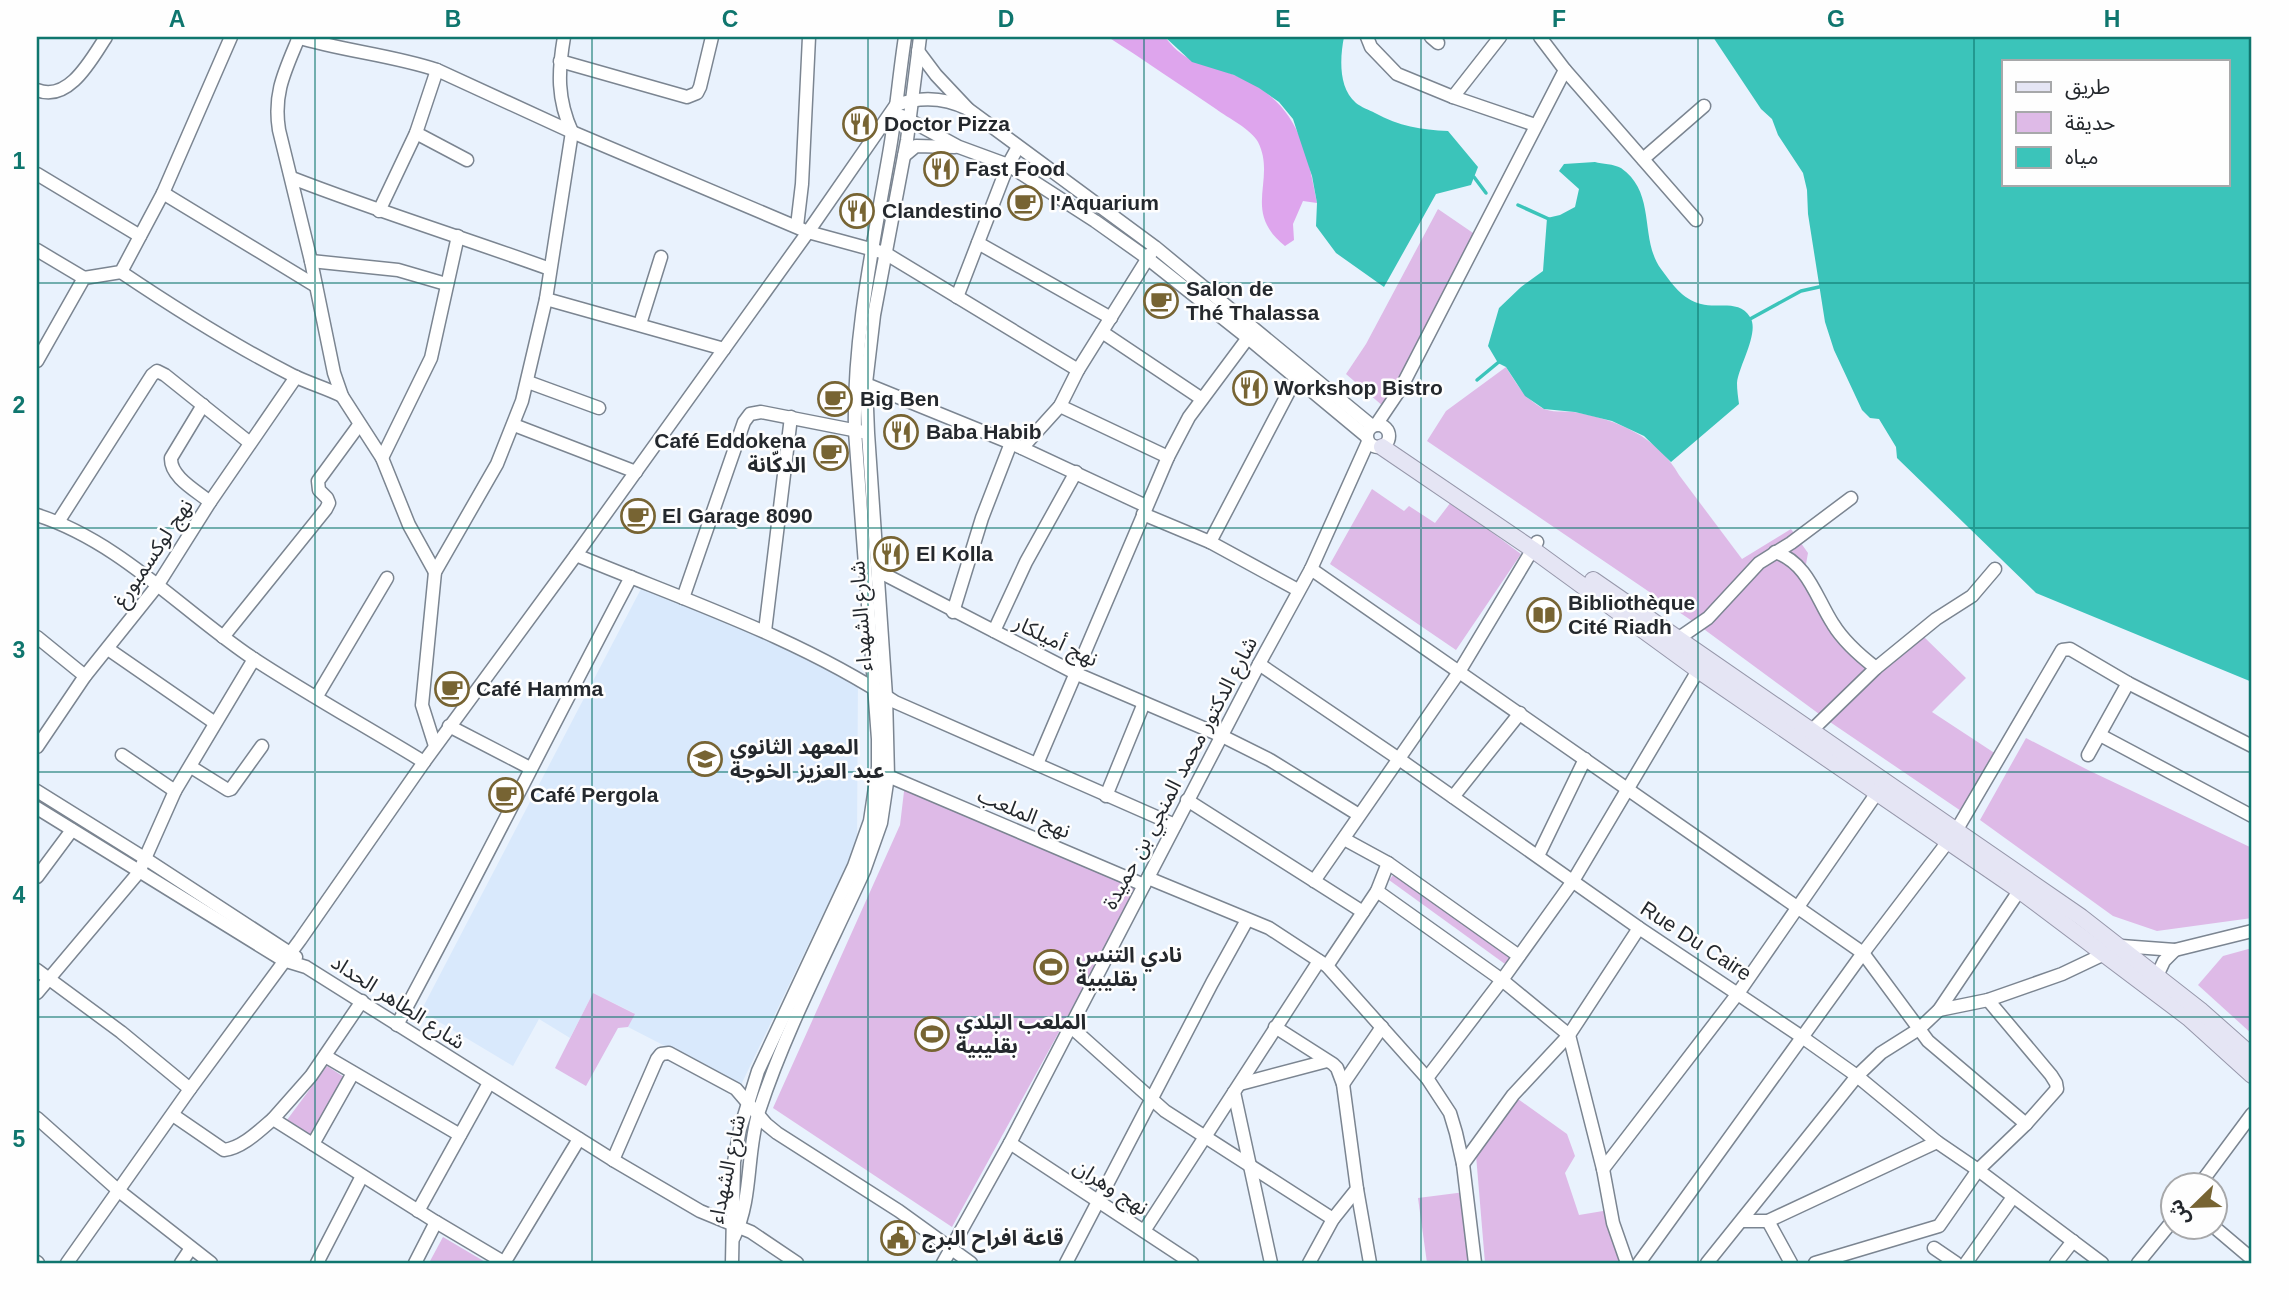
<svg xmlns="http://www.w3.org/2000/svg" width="2289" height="1300" viewBox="0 0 2289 1300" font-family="Arial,'Noto Sans Arabic',sans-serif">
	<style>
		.built { fill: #d9e9fc }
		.green { fill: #debae7 }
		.forest { fill: #dea5ed }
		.water { fill: #3bc4ba; fill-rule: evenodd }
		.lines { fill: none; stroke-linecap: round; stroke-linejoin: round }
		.stream { stroke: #3bc4ba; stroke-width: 3.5 }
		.minor-casing { stroke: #7b8591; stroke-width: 15 }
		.major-casing { stroke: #9697aa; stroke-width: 18 }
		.minor { stroke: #fff; stroke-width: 12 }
		.major { stroke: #e5e5f4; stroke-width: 16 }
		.grid { fill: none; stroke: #0f766e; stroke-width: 2; stroke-opacity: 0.55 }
		.labels { text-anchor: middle; stroke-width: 5; stroke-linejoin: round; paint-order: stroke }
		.poi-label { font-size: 21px; font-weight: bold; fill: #24282d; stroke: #fefefe; text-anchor: start }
		.street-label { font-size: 21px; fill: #24282d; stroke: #fefefe }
		.neatline { fill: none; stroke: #0f766e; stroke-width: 2.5 }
		.grid-label { font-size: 23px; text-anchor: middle; font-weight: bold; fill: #0f766e }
	</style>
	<rect width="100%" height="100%" fill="#e9f2fd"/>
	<!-- built -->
	<polygon class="built" points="643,585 858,675 857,843 741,1085 628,1027 634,1013 593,993 570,1038 539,1019 513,1066 421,1011"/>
	<!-- green -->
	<g class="green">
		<polygon points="1438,209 1476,235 1384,407 1346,374 1366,344"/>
		<path d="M1506 367C1516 383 1525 399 1542 408 1551 413 1564 411 1574 412 1616 419 1658 437 1679 475L1742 559 1791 529 1808 553 1803 581 1827 626 1847 652 1878 670 1923 636 1966 678 1932 712 1996 754 1964 813 1830 722 1701 627 1427 441 1446 411Z"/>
		<polygon points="1372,489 1404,511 1409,506 1435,523 1451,502 1521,554 1456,650 1330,564"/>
		<polygon points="2026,738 2088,770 2252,848 2252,918 2157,931 2113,916 1980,820"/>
		<polygon points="905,783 1139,886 952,1227 773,1108 900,825"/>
		<polygon points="1399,868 1516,948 1505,964 1389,880"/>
		<polygon points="2252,948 2252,1034 2198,985 2223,956"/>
		<polygon points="593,993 635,1014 628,1027 618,1028 586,1086 555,1068"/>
		<polygon points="327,1066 347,1079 312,1142 284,1124"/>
		<polygon points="1518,1099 1567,1134 1575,1156 1565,1173 1579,1215 1609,1210 1624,1263 1485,1263 1476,1155"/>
		<polygon points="1465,1192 1472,1260 1427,1263 1418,1198"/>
		<polygon points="443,1237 487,1263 429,1263"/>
	</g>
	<!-- forest -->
	<path class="forest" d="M1108 37H1165C1187 66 1204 62 1234 75 1295 99 1306 143 1317 203L1303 201 1293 224 1294 240 1285 246C1241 211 1277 180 1258 142 1251 129 1228 118 1216 109 1180 85 1144 60 1108 37Z"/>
	<!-- water -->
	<g class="water">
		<path d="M1165 37H1344C1340 57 1338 88 1356 103 1361 107 1369 110 1375 113 1399 126 1421 130 1448 131L1478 167 1471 185 1436 194 1384 287 1336 253 1316 226 1317 203 1312 176 1293 119 1279 102 1259 88 1234 75 1192 62Z"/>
		<path d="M1713 37H2252V682L2036 593 1897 458 1896 447 1879 419 1870 418 1862 410 1834 350 1825 322 1808 214 1807 190 1803 173 1778 135 1772 119 1761 109ZM2004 61H2228V184H2004Z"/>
		<path d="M1595 162C1602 164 1614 164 1621 168 1657 193 1639 239 1661 269 1672 284 1682 299 1701 304 1717 309 1739 299 1750 317 1760 332 1739 365 1737 383 1737 390 1738 397 1739 404L1671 462 1644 436 1612 421 1575 412 1544 409 1525 396 1506 367 1498 363 1488 346 1499 308 1521 287 1543 271 1547 218 1560 215 1575 207 1579 189 1559 171 1564 164Z"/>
	</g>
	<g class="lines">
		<!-- stream -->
		<g class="stream">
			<polyline points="1474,177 1486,193"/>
			<polyline points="1518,205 1551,220"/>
			<polyline points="1750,319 1801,291 1819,287"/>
			<polyline points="1477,380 1500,361"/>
		</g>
		<!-- minor casing -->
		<g class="minor-casing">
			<g id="minor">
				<path d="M297 37C343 51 392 55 437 70L572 132 808 232 885 253 1078 370"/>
				<path d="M299 37C285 71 273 93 279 130L311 261 334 373 342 396 382 458 409 525 435 572"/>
				<polyline points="1367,37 1371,47 1397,74 1453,97 1535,125"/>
				<polyline points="1431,37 1438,43"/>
				<polyline points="918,51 936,75 968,109 1155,247 1372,426"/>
				<polyline points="560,61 687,97 697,93 700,87 712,37"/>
				<polyline points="1565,70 1696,220"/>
				<path d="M37 90C69 103 92 58 106 37"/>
				<polyline points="1453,97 1500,37"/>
				<polyline points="902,116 959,147 1008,165 1095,221 1147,258 1248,338 1366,436"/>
				<polyline points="416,133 467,160"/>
				<polyline points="904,156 916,146 955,147"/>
				<polyline points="1643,159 1704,106"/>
				<polyline points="37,174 140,236"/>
				<path d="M292 178C377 211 464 238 550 269"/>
				<polyline points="163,193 316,286"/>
				<polyline points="379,211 416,133 437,70"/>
				<polyline points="797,226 802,184 809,37"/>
				<polyline points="978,243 1111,318"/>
				<polyline points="37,250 84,278"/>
				<polyline points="311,261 398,270 446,284"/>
				<path d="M121 272C176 309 233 345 292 375 308 383 326 388 342 396"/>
				<polyline points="957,297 1008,165 1018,147"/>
				<polyline points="546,299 724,349"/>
				<polyline points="640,324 661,257"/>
				<polyline points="1102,332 1202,399"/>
				<polyline points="37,361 84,278 121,272 163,193 231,37"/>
				<polyline points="528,382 599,408"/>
				<polyline points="861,382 1011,443 1146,506"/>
				<path d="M203 405 171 458C170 477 197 491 210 502"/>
				<polyline points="1060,406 1168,457"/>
				<circle cx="1378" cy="436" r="11"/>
				<polyline points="514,425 636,472"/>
				<polyline points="1376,425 1401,388 1565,70 1540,37"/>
				<polyline points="1022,448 1060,406 1078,370 1151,253"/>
				<polyline points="382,458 431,358 458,236"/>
				<polyline points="1143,514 1210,542 1298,590"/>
				<path d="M37 515C121 542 182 611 254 659 309 695 367 727 424 762"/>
				<polyline points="58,522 152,375 157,371 165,375 250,443"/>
				<polyline points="1210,542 1296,378"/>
				<path d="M1775 552C1808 563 1816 598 1833 624 1844 642 1859 655 1876 668"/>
				<path d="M576 555C684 600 797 637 895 702L1175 825"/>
				<polyline points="1311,569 1863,953 1928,1041 2026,1124"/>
				<polyline points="878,571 1077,674 1222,736 1270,760 1359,815"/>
				<polyline points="683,598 744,422 750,414 761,412 863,432"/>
				<polyline points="953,612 982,518 1011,443"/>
				<polyline points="765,631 791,417"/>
				<polyline points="994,631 1026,562 1076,472"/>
				<polyline points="37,637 85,676"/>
				<polyline points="223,637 326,509 329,503 327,498 319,490 318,481 359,425"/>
				<polyline points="1679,638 1708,618 1759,563 1791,543 1851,498"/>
				<polyline points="108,649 215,723"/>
				<polyline points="1259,664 1399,759 1639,928 1802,1037 1857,1076 1937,1142 1978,1170 2102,1263"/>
				<polyline points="317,696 387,578"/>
				<polyline points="449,726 530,768"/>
				<polyline points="1811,731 1876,668 1936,619 1972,596 1995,569"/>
				<polyline points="2100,735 2252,816"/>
				<path d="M435 746 422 705 435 572 497 464 522 401 546 299 572 132C557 99 558 72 564 37"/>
				<polyline points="37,747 85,676 157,586 210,502 296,377"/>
				<polyline points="122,755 175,791"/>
				<polyline points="2088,755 2128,683"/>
				<polyline points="1037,764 1168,457 1189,417 1253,331"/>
				<polyline points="191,767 228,790 231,789 262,746"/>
				<polyline points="888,776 1144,885"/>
				<polyline points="37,791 146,859 296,957"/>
				<polyline points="1106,796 1144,703"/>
				<polyline points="1453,797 1520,713"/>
				<polyline points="1187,800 1363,912"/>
				<polyline points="37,808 283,960 306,967 613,1160 700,1211 751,1232 797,1263"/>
				<polyline points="1344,839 1388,863 1519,956"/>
				<polyline points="1538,856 1585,759"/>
				<polyline points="37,877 72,830"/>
				<polyline points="1148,878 1269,928 1327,966 1427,1078 1450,1113 1456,1133 1463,1164 1475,1263"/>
				<polyline points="1314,881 1459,672 1537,542"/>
				<polyline points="1377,891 1502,980 1569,1035 1603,1169 1613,1223 1627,1263"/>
				<polyline points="1327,966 1377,891 1388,863"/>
				<polyline points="37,970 121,1032 190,1089"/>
				<polyline points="2157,976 2164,961 2175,950"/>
				<polyline points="37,993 139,872 175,791 254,659"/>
				<polyline points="1939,1010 1988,1000 2062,974 2121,946 2175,950 2252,931"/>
				<path d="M397 1025C477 877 552 726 631 577"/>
				<polyline points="1070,1026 1165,1111 1333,1219"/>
				<polyline points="1275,1027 1333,1064 1337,1068 1343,1084 1357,1189 1333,1219 1309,1263"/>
				<polyline points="325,1056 460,1135"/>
				<polyline points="1427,1078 1502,980 1573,881 1703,662"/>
				<polyline points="1240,1084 1327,1061"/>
				<polyline points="1343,1084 1382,1027"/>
				<polyline points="1234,1092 1271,1263"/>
				<path d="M173 1115 224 1150C242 1148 259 1131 273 1119L436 1222 505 1263"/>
				<polyline points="37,1118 119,1191 211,1263"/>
				<polyline points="273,1119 311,1076 362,1001"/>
				<polyline points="1010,1143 1192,1263"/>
				<polyline points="313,1144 353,1073"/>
				<polyline points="613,1160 657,1059 661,1054 669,1053 736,1089 766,1124 777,1133 899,1211 971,1263"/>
				<polyline points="1463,1164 1513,1095 1569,1035 1639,928"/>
				<polyline points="1603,1169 1739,992 1881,787"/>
				<polyline points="2200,1184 2252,1114"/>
				<polyline points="1357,1189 1370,1263"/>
				<polyline points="418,1211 489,1083"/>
				<polyline points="1742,1221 1768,1221 1937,1142"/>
				<polyline points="1768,1221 1791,1263"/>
				<polyline points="2213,1226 2252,1259"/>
				<polyline points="1144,1231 1319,961"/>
				<path d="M734 1237C753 1198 746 1152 759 1111 786 1029 828 950 864 871L881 823 888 776 886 696 868 433 866 383 874 315 907 140 920 37"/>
				<polyline points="1934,1248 1956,1263"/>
				<polyline points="37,1262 38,1263"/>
				<path d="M67 1263 190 1089 300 940 424 762 576 555 808 232 896 105C921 96 944 97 968 109"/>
				<polyline points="181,1263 191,1248"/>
				<polyline points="317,1263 362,1176"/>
				<polyline points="415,1263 436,1222"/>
				<polyline points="504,1263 579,1139"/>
				<path d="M732 1263 734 1162 740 1129 758 1071 854 866 870 821 878 767V739L855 431C853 337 873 246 889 154 896 115 899 76 905 37"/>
				<polyline points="943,1263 1010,1143 1259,664 1311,569 1368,442"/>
				<polyline points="1066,1263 1212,983 1247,920"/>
				<polyline points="1639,1263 1863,953 1956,831 2062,650 2070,649 2128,683 2252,746"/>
				<polyline points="1707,1263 1857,1076 1881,1053 1919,1029 1939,1010 2023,885"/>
				<polyline points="1815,1263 1939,1226 1978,1170 2026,1124 2057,1089 2056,1083 2051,1075 1988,1000"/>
				<polyline points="1966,1263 2013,1197"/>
				<polyline points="2056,1263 2073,1241"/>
				<polyline points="2138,1263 2174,1219"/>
			</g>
		</g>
		<!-- major casing -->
		<g class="major-casing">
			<g id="major">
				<polyline points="1382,447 1532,549 1698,670 2019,890 2189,1018 2252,1075"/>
				<polyline points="1593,580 2081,917 2200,1010 2252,1056"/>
			</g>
		</g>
		<!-- minor -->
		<use href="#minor" class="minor"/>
		<!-- major -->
		<use href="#major" class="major"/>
	</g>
	<!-- grid -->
	<path class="grid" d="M315 37V1263M592 37V1263M868 37V1263M1144 37V1263M1421 37V1263M1698 37V1263M1974 37V1263M37 283H2252M37 528H2252M37 772H2252M37 1017H2252"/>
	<!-- icons -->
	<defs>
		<g id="restaurant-ring" transform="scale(1.75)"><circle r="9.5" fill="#fefefe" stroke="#776433" stroke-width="1.5"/><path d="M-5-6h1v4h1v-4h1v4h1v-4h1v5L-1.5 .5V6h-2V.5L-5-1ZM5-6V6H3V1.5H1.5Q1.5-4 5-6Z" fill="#776433"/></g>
		<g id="cafe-ring" transform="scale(1.75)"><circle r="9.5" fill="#fefefe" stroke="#776433" stroke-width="1.5"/><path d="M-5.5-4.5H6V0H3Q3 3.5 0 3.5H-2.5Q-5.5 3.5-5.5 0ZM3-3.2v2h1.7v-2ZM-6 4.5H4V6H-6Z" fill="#776433"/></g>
		<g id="library-ring" transform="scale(1.75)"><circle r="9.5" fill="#fefefe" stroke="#776433" stroke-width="1.5"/><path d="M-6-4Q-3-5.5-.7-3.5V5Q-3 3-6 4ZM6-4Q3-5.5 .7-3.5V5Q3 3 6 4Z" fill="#776433"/></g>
		<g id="school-ring" transform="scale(1.75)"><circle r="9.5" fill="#fefefe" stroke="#776433" stroke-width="1.5"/><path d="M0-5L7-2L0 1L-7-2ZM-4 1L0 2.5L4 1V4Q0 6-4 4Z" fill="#776433"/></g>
		<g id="stadium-ring" transform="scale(1.75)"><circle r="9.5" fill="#fefefe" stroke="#776433" stroke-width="1.5"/><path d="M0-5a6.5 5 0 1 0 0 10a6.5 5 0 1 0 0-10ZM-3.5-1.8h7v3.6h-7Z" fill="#776433"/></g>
		<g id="civic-ring" transform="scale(1.75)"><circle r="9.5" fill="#fefefe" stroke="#776433" stroke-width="1.5"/><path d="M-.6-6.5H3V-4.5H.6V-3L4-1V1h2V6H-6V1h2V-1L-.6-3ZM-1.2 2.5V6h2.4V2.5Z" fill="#776433"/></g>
	</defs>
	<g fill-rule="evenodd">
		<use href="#restaurant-ring" x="860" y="124"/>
		<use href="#restaurant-ring" x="941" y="169"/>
		<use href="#cafe-ring" x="1025" y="203"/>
		<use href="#restaurant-ring" x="857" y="211"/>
		<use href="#cafe-ring" x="1161" y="301"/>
		<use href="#restaurant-ring" x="1250" y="388"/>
		<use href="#cafe-ring" x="835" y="399"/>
		<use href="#restaurant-ring" x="901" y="432"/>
		<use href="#cafe-ring" x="831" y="453"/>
		<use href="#cafe-ring" x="638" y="516"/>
		<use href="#restaurant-ring" x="891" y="554"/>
		<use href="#library-ring" x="1544" y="615"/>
		<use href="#cafe-ring" x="452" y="689"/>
		<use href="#school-ring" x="705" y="759"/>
		<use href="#cafe-ring" x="506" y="795"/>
		<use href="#stadium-ring" x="1051" y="967"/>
		<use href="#stadium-ring" x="932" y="1034"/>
		<use href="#civic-ring" x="898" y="1238"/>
	</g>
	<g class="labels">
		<!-- poi labels -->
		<g class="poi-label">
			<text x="884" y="131">Doctor Pizza</text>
			<text x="965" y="176">Fast Food</text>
			<text x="1050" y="210">l'Aquarium</text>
			<text x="882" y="218">Clandestino</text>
			<text x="1186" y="296">Salon de<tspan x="1186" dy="24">Thé Thalassa</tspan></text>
			<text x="1274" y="395">Workshop Bistro</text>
			<text x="860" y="406">Big Ben</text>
			<text x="926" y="439">Baba Habib</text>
			<text x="806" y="448" text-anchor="end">Café Eddokena<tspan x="806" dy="24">الدكّانة</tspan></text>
			<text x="662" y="523">El Garage 8090</text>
			<text x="916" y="561">El Kolla</text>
			<text x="1568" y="610">Bibliothèque<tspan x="1568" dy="24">Cité Riadh</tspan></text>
			<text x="476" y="696">Café Hamma</text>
			<text x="730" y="754">المعهد الثانوي<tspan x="730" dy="24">عبد العزيز الخوجة</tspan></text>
			<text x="530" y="802">Café Pergola</text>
			<text x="1076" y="962">نادي التنس<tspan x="1076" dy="24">بقليبية</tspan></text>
			<text x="956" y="1029">الملعب البلدي<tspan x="956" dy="24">بقليبية</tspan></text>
			<text x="922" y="1245">قاعة افراح البرج</text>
		</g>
		<!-- street labels -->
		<g class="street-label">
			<text transform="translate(153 553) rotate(-56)" y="7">نهج لوكسمبورغ</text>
			<text transform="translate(861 616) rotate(-94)" y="7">شارع الشهداء</text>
			<text transform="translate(1056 641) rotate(26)" y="7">نهج أميلكار</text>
			<text transform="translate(1180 773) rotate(-62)" y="7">شارع الدكتور محمد المنجي بن حميدة</text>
			<text transform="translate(1024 813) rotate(23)" y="7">نهج الملعب</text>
			<text transform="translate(1696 941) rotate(33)" y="7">Rue Du Caire</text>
			<text transform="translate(398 1002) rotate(33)" y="7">شارع الطاهر الحداد</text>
			<text transform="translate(727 1169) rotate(-78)" y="7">شارع الشهداء</text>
			<text transform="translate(1111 1187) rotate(33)" y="7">نهج وهران</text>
		</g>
	</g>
	<!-- border -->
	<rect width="2289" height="1300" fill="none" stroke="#fefefe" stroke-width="77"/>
	<!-- legend -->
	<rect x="2002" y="60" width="228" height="126" fill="#fefefe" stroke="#a7a8aa" stroke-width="2"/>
	<rect x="2016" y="82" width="35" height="10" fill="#e5e5f4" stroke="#a7a8aa" stroke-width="2"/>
	<text x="2065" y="94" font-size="21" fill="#24282d">طريق</text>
	<rect x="2016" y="112" width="35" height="21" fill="#debae7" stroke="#a7a8aa" stroke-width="2"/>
	<text x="2065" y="130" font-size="21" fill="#24282d">حديقة</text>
	<rect x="2016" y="147" width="35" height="21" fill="#3bc4ba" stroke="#a7a8aa" stroke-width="2"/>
	<text x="2065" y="164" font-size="21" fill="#24282d">مياه</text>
	<!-- north arrow -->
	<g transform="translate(2194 1206) rotate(247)"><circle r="33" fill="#fefefe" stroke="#a7a8aa" stroke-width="2"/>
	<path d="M0-5L12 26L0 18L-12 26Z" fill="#776433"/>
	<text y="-10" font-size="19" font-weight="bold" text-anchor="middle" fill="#24282d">ش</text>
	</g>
	<rect x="38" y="38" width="2212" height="1224" class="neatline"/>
	<g class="grid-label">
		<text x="177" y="27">A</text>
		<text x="453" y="27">B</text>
		<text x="730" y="27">C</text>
		<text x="1006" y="27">D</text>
		<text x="1283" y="27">E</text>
		<text x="1559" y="27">F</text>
		<text x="1836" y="27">G</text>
		<text x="2112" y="27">H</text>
		<text x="19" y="169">1</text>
		<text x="19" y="413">2</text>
		<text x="19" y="658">3</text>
		<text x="19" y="903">4</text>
		<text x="19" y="1147">5</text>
	</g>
</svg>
